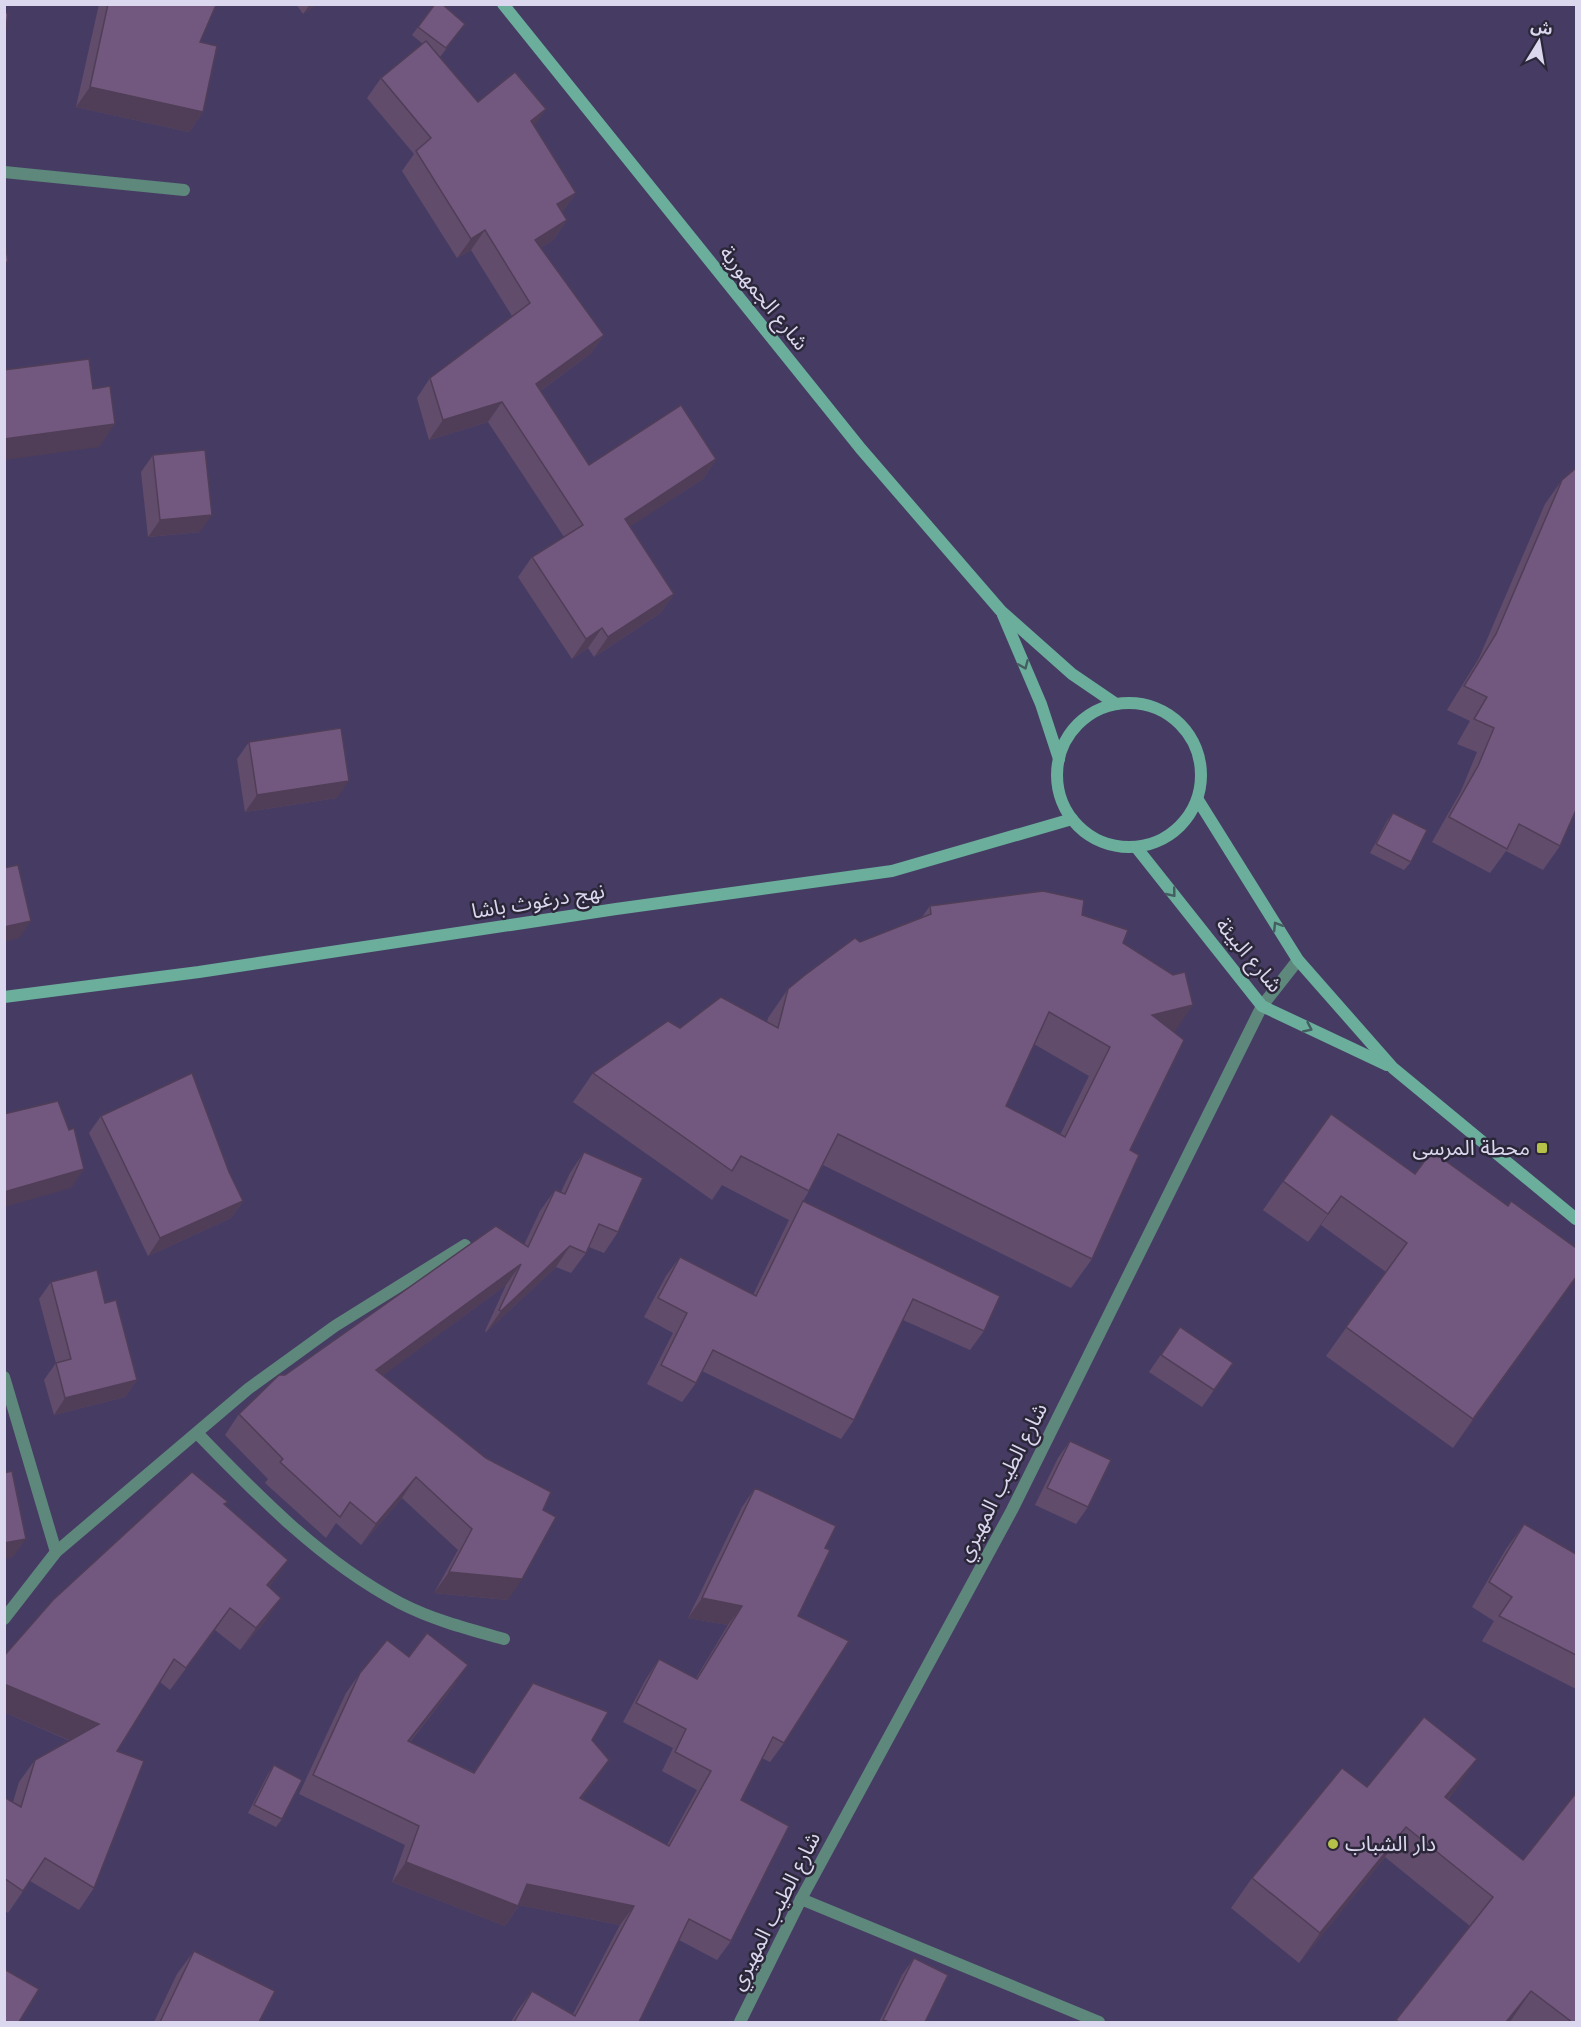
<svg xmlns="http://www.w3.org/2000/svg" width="1581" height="2027" viewBox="0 0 1581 2027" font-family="Helvetica,'Noto Sans Arabic',sans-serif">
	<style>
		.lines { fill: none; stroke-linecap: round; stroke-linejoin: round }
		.minor { stroke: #5f887c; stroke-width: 12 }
		.tertiary { stroke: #5f887c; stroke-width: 12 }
		.secondary { stroke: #6aae9b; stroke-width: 12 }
		.wall { fill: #624c6c; fill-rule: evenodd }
		.shaded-wall { fill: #503e58 }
		.building { fill: #72587e; stroke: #503e58; stroke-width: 1.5; fill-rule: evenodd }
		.oneway { stroke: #445d60 }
		.poi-dot { fill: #b6c149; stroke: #2b2739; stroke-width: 2 }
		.labels { text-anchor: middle; stroke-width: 5; stroke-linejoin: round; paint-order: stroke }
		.street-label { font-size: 21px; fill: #dbd7ef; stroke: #2b2739 }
		.poi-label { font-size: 21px; fill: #dbd7ef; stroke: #2b2739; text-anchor: end }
	</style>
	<rect width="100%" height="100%" fill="#463c63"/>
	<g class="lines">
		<!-- minor -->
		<g class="minor">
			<polyline points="4,172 184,190"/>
			<polyline points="4,1377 56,1552"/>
			<path d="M197 1433C257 1495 322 1562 400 1603 433 1620 468 1629 504 1639"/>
			<polyline points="4,1619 56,1552 248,1389 335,1326 465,1245"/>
			<polyline points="801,1899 1099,2022"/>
		</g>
		<!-- tertiary -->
		<polyline class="tertiary" points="740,2022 801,1899 1012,1510 1262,1006 1298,960"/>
		<!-- secondary -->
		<g class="secondary">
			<polyline points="503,4 861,449 1001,611 1072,674 1116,704"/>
			<polyline points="1003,615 1041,704 1059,759"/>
			<circle cx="1129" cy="775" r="72"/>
			<polyline points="1198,800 1298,960 1393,1068 1576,1219"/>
			<polyline points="1136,847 1262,1006 1387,1065"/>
			<polyline points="4,997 199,972 616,909 892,871 1072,819"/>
		</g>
	</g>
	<!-- wall -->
	<g class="wall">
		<polygon points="99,4 214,4 200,42 203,112 189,132 76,107"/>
		<polygon points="296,4 317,4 303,14"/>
		<polygon points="465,24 440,57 478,102 546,109 534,125 576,193 562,212 567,220 553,240 540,248 604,335 590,354 540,391 589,465 716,459 703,479 630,526 674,594 660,613 594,657 588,648 572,659 518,577 532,557 564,537 488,422 429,440 417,398 430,378 512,316 471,250 457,258 402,171 414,154 367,98 381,78 423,44 412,35 418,27"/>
		<polygon points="153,455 200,532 148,537 141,472"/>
		<polygon points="1562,480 1560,846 1543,870 1506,851 1490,873 1432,842 1461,791 1477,752 1457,744 1470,721 1447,710 1479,658 1545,504"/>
		<polygon points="249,742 337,798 245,812 237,759"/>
		<polygon points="1393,813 1411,862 1404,870 1370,853 1387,821"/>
		<path d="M930 906 1082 915 1123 943 1174 1032 1130 1150 1092 1259 1071 1288 823 1165 809 1191 803 1201 984 1331 970 1350 903 1320 854 1420 841 1439 702 1371 696 1383 682 1402 647 1384 673 1333 644 1317 666 1276 680 1257 753 1295 789 1220 722 1185 712 1200 573 1102 593 1073 680 1028 767 1022 768 1018 788 989 860 942 922 917ZM1034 1044 1089 1076 1060 1135 1006 1106Z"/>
		<polygon points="1331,1114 1415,1174 1508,1206 1576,1248 1576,1278 1453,1448 1326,1356 1386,1272 1321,1225 1308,1242 1263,1210"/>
		<polygon points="101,1116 229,1172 243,1201 231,1218 148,1256 89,1133"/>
		<polygon points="584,1152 618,1232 604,1253 589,1247 586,1253 571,1273 556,1267 486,1332 485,1331 506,1285 383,1375 543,1510 508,1600 434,1593 458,1550 402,1498 361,1545 336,1523 326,1538 265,1483 268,1479 225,1435 239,1414 285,1375 524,1245 540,1211 555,1190 561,1192 570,1173"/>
		<polygon points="51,1282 105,1303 137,1380 125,1397 54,1415 44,1380 56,1363 39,1299"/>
		<polygon points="1180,1327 1233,1363 1202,1407 1149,1372"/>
		<polygon points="1070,1441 1088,1507 1076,1524 1035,1505 1058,1458"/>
		<polygon points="755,1488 825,1548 798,1616 784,1743 770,1762 762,1758 741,1800 731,1941 717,1960 679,1940 639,2022 511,2022 518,2010 532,1991 573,2014 620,1925 519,1905 505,1926 392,1882 405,1845 299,1794 346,1693 360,1673 409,1657 455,1684 410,1742 474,1772 533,1683 592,1740 596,1780 581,1798 667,1845 697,1790 662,1771 673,1748 623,1722 646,1679 659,1659 696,1678 728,1625 688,1618 742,1507"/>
		<polygon points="228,1502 225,1505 273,1582 269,1587 266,1620 240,1650 215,1630 170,1690 160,1682 117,1751 94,1888 79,1910 30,1881 8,1913 4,1910 4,1797 13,1802 19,1782 35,1760 70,1741 4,1712 4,1656"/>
		<polygon points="1524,1524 1576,1554 1576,1689 1482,1641 1494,1621 1472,1607 1506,1549"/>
		<polygon points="274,1765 282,1819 276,1827 248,1813 268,1774"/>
		<polygon points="1367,1787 1456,1789 1448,1799 1576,2022 1394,2022 1470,1926 1385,1857 1299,1963 1231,1908 1252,1878"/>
		<polygon points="194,1951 259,2022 260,2022 154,2022 177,1974"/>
		<polygon points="914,1958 925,2022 879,2022 902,1975"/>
	</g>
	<!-- shaded-wall -->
	<g class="shaded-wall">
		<polygon points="310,4 317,4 303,14"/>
		<polygon points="90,87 203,112 189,132 76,107"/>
		<polygon points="546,109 532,129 531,121"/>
		<polygon points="576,193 562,212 557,204"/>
		<polygon points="567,220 553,240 521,260 535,240"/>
		<polygon points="485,230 471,250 457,258 471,239"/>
		<polygon points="604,335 590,354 522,404 536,384"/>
		<polygon points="502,402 488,422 429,440 443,420"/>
		<polygon points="115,424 99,447 4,460 4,439"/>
		<polygon points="716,459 703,479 611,539 625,519"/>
		<polygon points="212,515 200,532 148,537 160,520"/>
		<polygon points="674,594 660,613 594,657 608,637"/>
		<polygon points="602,628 588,648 572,659 586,639"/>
		<polygon points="349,781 337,798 245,812 257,795"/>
		<polygon points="31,921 19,938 4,942 4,927"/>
		<polygon points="1193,1005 1173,1034 1152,1015"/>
		<polygon points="84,1169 71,1188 4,1207 4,1192"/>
		<polygon points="1341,1196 1321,1225 1308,1242 1328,1214"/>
		<polygon points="243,1201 231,1218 148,1256 160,1238"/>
		<polygon points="570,1246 556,1267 486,1332 501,1311"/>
		<polygon points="521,1264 506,1285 362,1391 376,1370"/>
		<polygon points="1576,1277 1576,1278 1453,1448 1473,1419"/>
		<polygon points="137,1380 125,1397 54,1415 65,1398"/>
		<polygon points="416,1477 402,1498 361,1545 376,1524"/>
		<polygon points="26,1539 13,1557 4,1559 4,1543"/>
		<polygon points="288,1560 273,1582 252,1607 267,1585"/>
		<polygon points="449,1572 522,1579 508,1600 434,1593"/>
		<polygon points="281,1598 266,1620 240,1650 256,1628"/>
		<polygon points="702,1598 742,1606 728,1625 688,1618"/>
		<polygon points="230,1608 215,1630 170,1690 186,1668"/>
		<polygon points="468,1665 455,1684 395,1760 408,1741"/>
		<polygon points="4,1684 99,1724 83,1746 4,1712"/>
		<polygon points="1477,1759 1456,1789 1424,1827 1445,1797"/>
		<polygon points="609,1760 596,1780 567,1817 580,1798"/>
		<polygon points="1406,1827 1385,1857 1299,1963 1320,1933"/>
		<polygon points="406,1862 518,1906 505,1926 392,1882"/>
		<polygon points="527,1884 634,1906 620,1925 514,1904"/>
		<polygon points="1531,1991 1510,2022 1506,2022"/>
	</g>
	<!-- building -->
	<g class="building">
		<polygon points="108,4 216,5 200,42 217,46 203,112 90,87"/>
		<polygon points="435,4 442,4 465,24 446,48 418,27"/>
		<polygon points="4,13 8,13 4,42"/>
		<polygon points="426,41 478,102 515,72 546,109 531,121 576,193 557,204 567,220 535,240 604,335 536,384 589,465 681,405 716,459 625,519 674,594 608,637 602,628 586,639 532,557 583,525 502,402 443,420 430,378 530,303 485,230 471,239 416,151 431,138 381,78"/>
		<polygon points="4,236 8,262 4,262"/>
		<polygon points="89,359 93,389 110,386 115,424 4,439 4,370"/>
		<polygon points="205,450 212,515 160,520 153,455"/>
		<polygon points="1576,468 1576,810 1560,846 1519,824 1507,849 1449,817 1478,766 1494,728 1474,719 1487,697 1464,686 1496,634 1562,480"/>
		<polygon points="341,728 349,781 257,795 249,742"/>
		<polygon points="1393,813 1427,830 1411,862 1376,844"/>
		<polygon points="18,865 31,921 4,927 4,868"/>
		<path d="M1043 891 1084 900 1082 915 1128 930 1123 943 1173 975 1185 972 1193 1005 1152 1015 1184 1040 1130 1150 1139 1155 1092 1259 838 1134 809 1191 741 1156 732 1171 593 1073 668 1021 680 1028 721 997 778 1028 788 989 805 975 855 938 860 942 931 914 930 906ZM1049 1012 1110 1047 1065 1137 1006 1106Z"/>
		<polygon points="192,1073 229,1172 243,1201 160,1238 101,1116"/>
		<polygon points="58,1101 69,1130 74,1128 84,1169 4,1192 4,1114"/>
		<polygon points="1331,1114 1415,1174 1432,1151 1508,1206 1511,1201 1576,1248 1576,1277 1473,1419 1346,1327 1407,1243 1341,1196 1328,1214 1283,1181"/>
		<polygon points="584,1152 643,1178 618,1232 599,1224 586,1253 570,1246 501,1311 499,1310 521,1264 376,1370 486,1458 551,1492 543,1510 556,1517 522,1579 449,1572 472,1529 416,1477 376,1524 350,1502 340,1517 280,1462 283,1459 239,1414 279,1375 285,1375 496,1226 528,1247 555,1190 565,1194"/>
		<polygon points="803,1201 1000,1296 984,1331 913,1299 854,1420 713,1350 696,1383 661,1365 687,1313 658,1298 680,1257 756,1296"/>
		<polygon points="97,1270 105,1303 116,1300 137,1380 65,1398 56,1363 71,1359 51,1282"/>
		<polygon points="1180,1327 1233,1363 1214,1390 1161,1355"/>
		<polygon points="1070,1441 1111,1460 1088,1507 1047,1488"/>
		<polygon points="12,1471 26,1539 4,1543 4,1473"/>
		<polygon points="192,1472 228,1502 224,1504 288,1560 267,1585 281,1598 256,1628 230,1608 186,1668 174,1659 117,1751 144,1761 94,1888 45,1858 23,1891 4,1878 4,1797 21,1807 35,1760 99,1724 4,1684 4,1656 53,1600"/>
		<polygon points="755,1488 836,1526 825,1548 830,1550 798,1616 849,1641 784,1743 773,1737 741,1800 789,1826 731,1941 689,1919 639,2022 514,2022 532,1991 575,2016 634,1906 527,1884 518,1906 406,1862 419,1826 313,1775 360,1673 387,1640 409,1657 427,1633 468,1665 408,1741 474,1773 533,1683 608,1712 592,1740 609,1760 580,1798 669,1846 711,1771 675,1752 686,1729 636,1703 659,1659 697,1679 742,1606 702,1598"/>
		<polygon points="1524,1524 1576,1554 1576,1655 1499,1616 1512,1597 1489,1582"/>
		<polygon points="1424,1717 1477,1759 1445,1797 1523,1860 1576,1793 1576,2022 1572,2022 1531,1991 1506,2022 1399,2022 1396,2020 1493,1897 1406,1827 1320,1933 1252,1878 1342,1768 1367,1787"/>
		<polygon points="274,1765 302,1780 282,1819 254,1805"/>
		<polygon points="194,1951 275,1991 259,2022 260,2022 160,2022"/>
		<polygon points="914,1958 948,1975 925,2022 889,2022 883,2020"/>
		<polygon points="4,1969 39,1989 19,2022 4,2022"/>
	</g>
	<!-- one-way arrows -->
	<defs><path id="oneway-chevron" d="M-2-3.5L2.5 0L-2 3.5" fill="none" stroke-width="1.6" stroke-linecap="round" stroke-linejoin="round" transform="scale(1.5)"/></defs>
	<g class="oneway">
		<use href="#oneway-chevron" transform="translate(1024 665) rotate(67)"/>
		<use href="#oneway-chevron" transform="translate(1172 893) rotate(51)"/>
		<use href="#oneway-chevron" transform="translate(1277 926) rotate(-122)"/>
		<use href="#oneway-chevron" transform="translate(1308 1028) rotate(25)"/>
	</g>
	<!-- markers -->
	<g class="poi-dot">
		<rect x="1536" y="1142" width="12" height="12" rx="3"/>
		<circle cx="1333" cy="1844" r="6"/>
	</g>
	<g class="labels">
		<!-- street labels -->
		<g class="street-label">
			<text transform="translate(764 298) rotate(51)" y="7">شارع الجمهورية</text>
			<text transform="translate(538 901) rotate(-9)" y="7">نهج درغوث باشا</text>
			<text transform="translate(1249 955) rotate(50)" y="7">شارع البيئة</text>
			<text transform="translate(1002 1482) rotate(-63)" y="7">شارع الطيب المهيري</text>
			<text transform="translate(775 1911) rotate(-63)" y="7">شارع الطيب المهيري</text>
		</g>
		<!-- poi labels -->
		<g class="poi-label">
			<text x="1530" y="1155">محطة المرسى</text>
			<text x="1345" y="1851" text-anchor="start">دار الشباب</text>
		</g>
	</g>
	<!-- border -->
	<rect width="1581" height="2027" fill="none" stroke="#dbd7ef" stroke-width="12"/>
	<!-- north arrow -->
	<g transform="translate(1539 42) rotate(11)" stroke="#2b2739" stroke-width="4.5" paint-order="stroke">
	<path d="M0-4.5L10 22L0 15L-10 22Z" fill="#dbd7ef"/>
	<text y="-9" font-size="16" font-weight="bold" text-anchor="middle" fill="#dbd7ef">ش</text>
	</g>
</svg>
